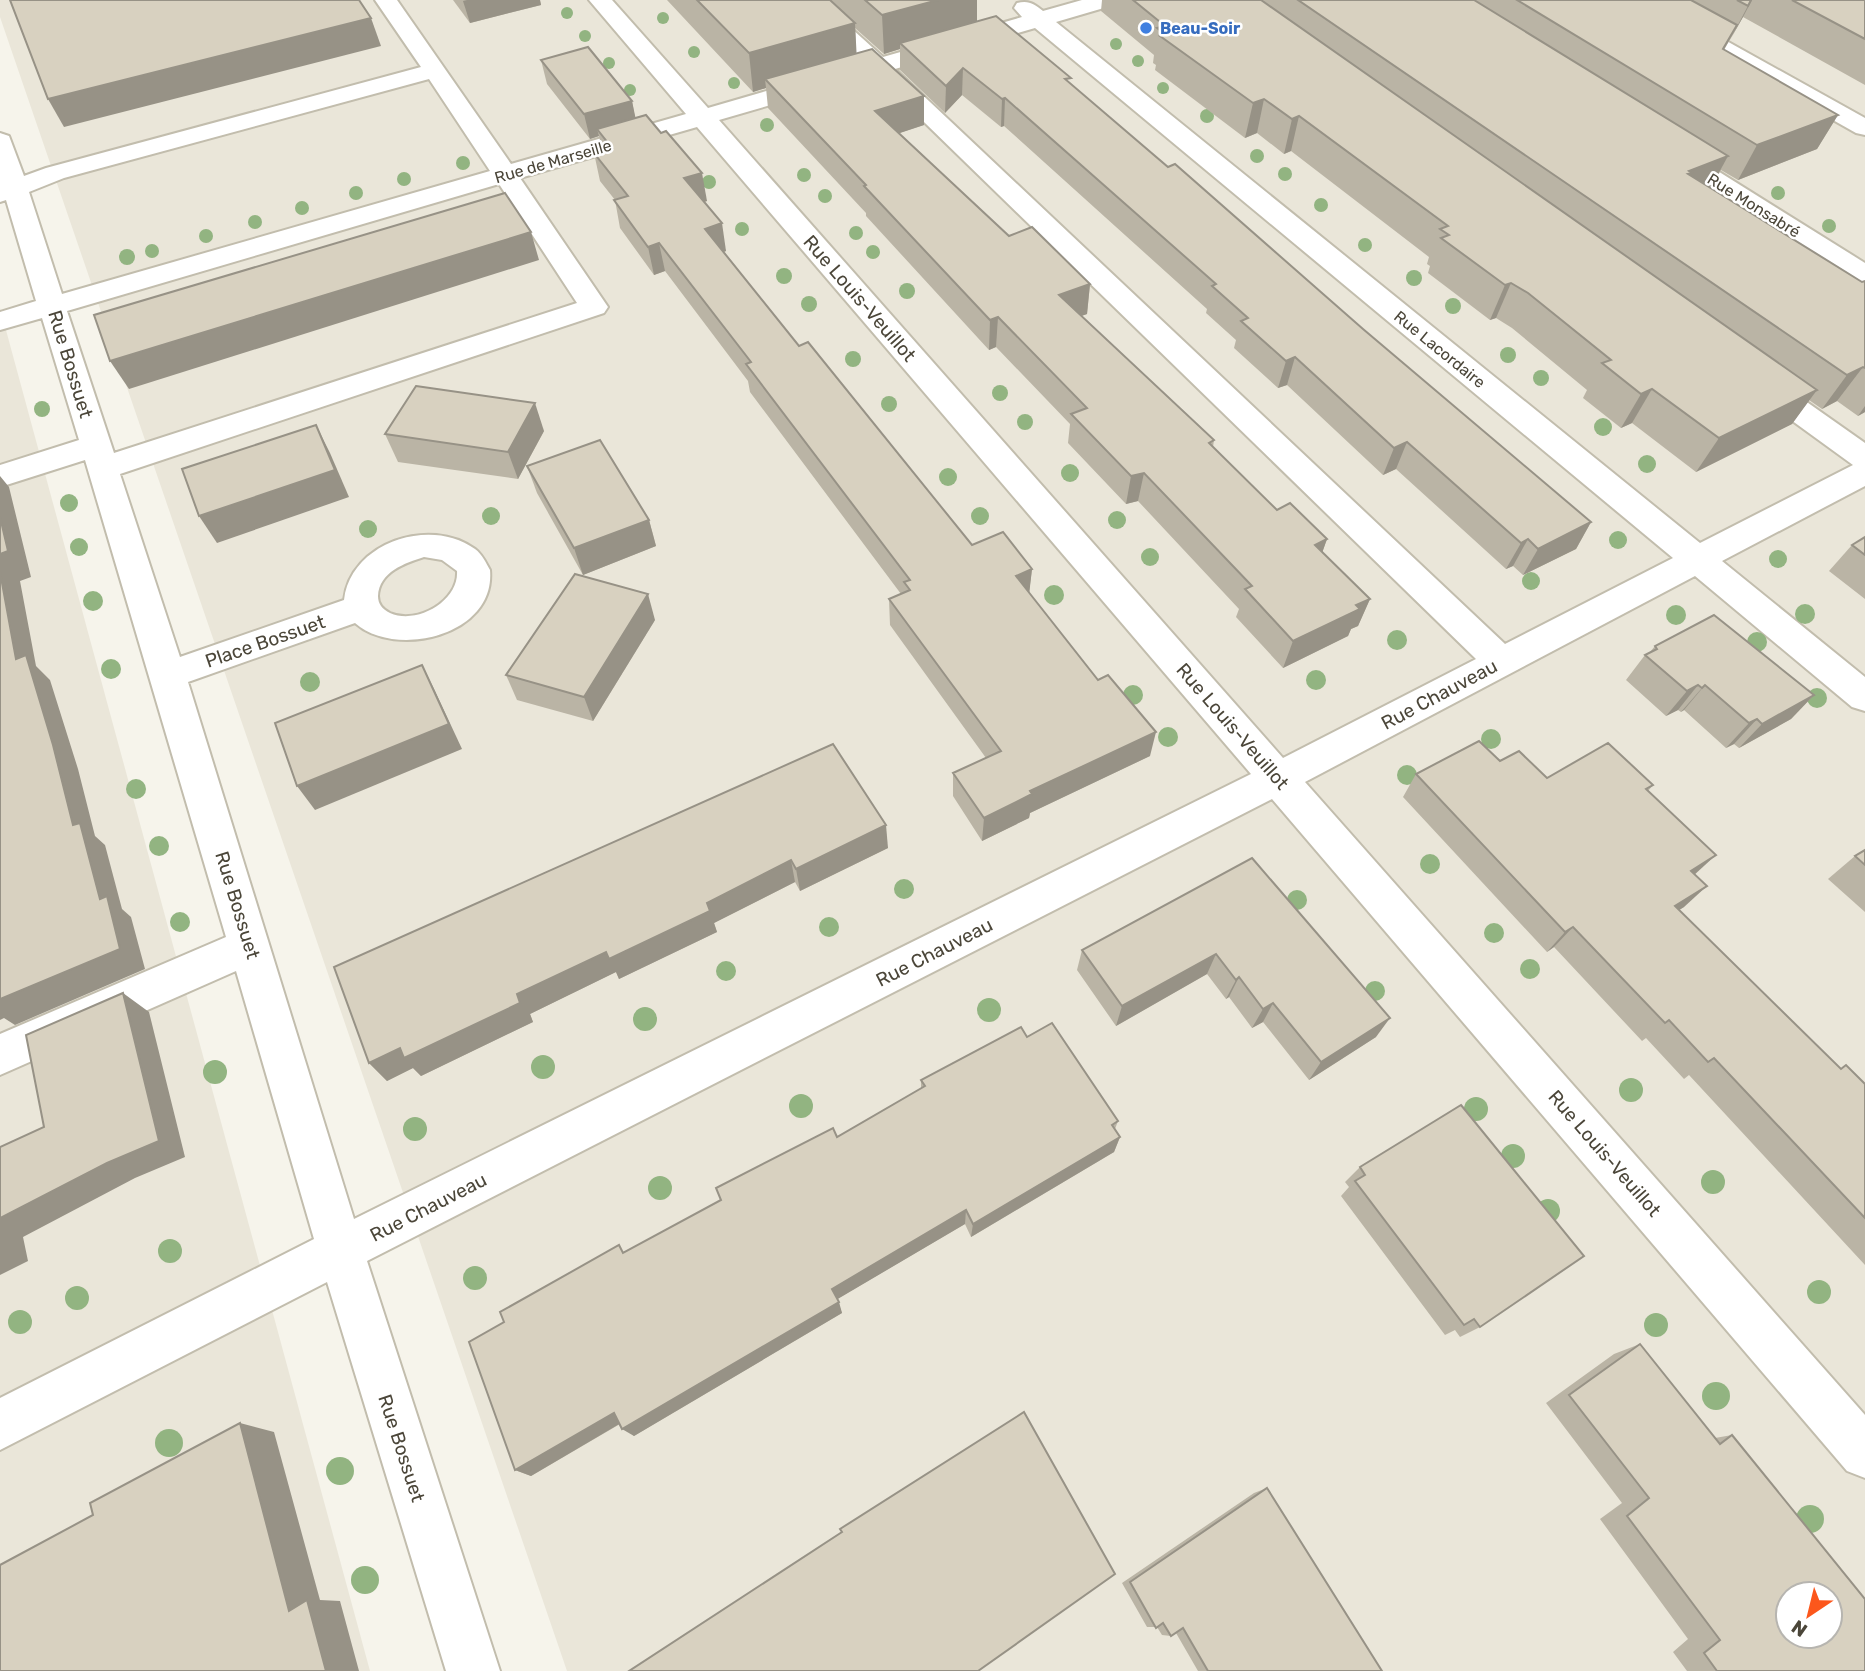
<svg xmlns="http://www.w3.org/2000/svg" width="1865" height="1671" viewBox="0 0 1865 1671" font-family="Rubik,sans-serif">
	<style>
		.residential { fill: #eae6d9; fill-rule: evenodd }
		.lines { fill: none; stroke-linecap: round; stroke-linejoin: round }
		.minor-casing { stroke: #c2bdad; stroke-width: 4 }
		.minor { fill: #fff; fill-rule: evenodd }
		.tree { fill: #92b481 }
		.wall { fill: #bab4a5 }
		.shaded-wall { fill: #979286 }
		.building { fill: #d8d1c0; stroke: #979286; stroke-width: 2; fill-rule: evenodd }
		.shop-dot { fill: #3f7fe0; stroke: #fff; stroke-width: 2.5 }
		.labels { text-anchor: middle; stroke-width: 5; stroke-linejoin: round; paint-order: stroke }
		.far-shop-label { font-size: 16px; font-weight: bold; fill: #366cbe; stroke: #fff; text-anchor: start }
		.far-street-label { font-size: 16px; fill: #4b4639; stroke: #fff }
		.street-label { font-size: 19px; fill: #4b4639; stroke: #fff }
	</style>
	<rect width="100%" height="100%" fill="#f6f4eb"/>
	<!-- residential -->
	<g class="residential">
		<path d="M0 0H1865V1671H567L0 17ZM1788 1594H1830V1636H1788Z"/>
		<polygon points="0,308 370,1671 0,1671"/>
	</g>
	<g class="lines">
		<!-- minor casing -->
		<g class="minor-casing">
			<g id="minor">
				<path d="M375 0H397L511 164 686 114 589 0H612L708 108 862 63 796 0H820L883 57 1022 17 1014 8 1017 3C1029 0 1034 4 1043 11L1082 0H1117L1114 5 1056 22 1700 543 1853 465 1747 388 1742 381 1747 374 1757 371 1767 374 1865 443V486L1722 561 1865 677V711L1852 707 1695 576 1305 782 1865 1415V1478L1847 1471 1272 799 367 1261 500 1671H446L327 1282 0 1450V1398L314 1239 236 971 0 1075V1034L226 937 85 460 0 487V465L79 440 42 318 0 330V312L36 301 6 200 0 202V133L9 136 24 176 46 168 421 67ZM1035 28 1673 558 1505 644 895 69ZM874 75 887 86 1476 659 1283 758 719 120ZM429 79 490 171 62 294 29 192 64 178ZM697 127 1251 774 354 1219 188 682 355 623C395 659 496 636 490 570 486 563 482 554 475 549 430 516 350 543 344 600L180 657 120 474 604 313 608 307 520 178ZM499 184 577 303 114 453 67 311ZM424 557 442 560 457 571C459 601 417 625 390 613 382 609 378 604 378 596 379 572 405 563 424 557Z"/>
				<polygon points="1626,0 1653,0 1865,118 1865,135 1856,133 1629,5"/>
				<polygon points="1672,145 1681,148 1865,263 1865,283 1855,281 1663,158 1659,153 1663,148"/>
			</g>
		</g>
		<!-- minor -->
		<use href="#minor" class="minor"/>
	</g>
	<!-- trees -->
	<g class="tree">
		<circle cx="567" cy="13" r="6"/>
		<circle cx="663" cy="18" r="6"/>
		<circle cx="585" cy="36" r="6"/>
		<circle cx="1116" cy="44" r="6"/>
		<circle cx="694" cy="52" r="6"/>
		<circle cx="1138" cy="61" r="6"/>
		<circle cx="609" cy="63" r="6"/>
		<circle cx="734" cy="83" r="6"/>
		<circle cx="1163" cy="88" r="6"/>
		<circle cx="630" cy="90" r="6"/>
		<circle cx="1207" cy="116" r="7"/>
		<circle cx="767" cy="125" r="7"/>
		<circle cx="1257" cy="156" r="7"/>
		<circle cx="463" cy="163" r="7"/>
		<circle cx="1285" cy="174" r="7"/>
		<circle cx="804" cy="175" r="7"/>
		<circle cx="404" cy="179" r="7"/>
		<circle cx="709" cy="182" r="7"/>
		<circle cx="356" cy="193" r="7"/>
		<circle cx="1778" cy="193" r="7"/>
		<circle cx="825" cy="196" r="7"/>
		<circle cx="1321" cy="205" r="7"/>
		<circle cx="302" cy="208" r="7"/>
		<circle cx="255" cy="222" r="7"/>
		<circle cx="1829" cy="226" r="7"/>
		<circle cx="742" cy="229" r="7"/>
		<circle cx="856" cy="233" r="7"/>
		<circle cx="206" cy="236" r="7"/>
		<circle cx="1365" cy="245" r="7"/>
		<circle cx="152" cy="251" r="7"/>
		<circle cx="873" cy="252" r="7"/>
		<circle cx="127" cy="257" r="8"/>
		<circle cx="784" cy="276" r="8"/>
		<circle cx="1414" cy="278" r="8"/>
		<circle cx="907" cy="291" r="8"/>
		<circle cx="809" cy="304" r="8"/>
		<circle cx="1453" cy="306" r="8"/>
		<circle cx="1508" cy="355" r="8"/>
		<circle cx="853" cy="359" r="8"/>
		<circle cx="1541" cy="378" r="8"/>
		<circle cx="1000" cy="393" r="8"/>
		<circle cx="889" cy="404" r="8"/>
		<circle cx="42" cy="409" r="8"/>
		<circle cx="1025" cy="422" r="8"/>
		<circle cx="1603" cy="427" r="9"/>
		<circle cx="1647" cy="464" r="9"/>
		<circle cx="1070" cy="473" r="9"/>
		<circle cx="948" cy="477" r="9"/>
		<circle cx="69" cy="503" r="9"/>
		<circle cx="491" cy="516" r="9"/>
		<circle cx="980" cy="516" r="9"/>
		<circle cx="1117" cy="520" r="9"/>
		<circle cx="368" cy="529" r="9"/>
		<circle cx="1618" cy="540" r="9"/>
		<circle cx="79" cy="547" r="9"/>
		<circle cx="1150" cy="557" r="9"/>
		<circle cx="1778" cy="559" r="9"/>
		<circle cx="1531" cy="581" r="9"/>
		<circle cx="1054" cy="595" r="10"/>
		<circle cx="93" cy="601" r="10"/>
		<circle cx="1805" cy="614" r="10"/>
		<circle cx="1676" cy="615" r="10"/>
		<circle cx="1397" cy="640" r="10"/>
		<circle cx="1757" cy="642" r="10"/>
		<circle cx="111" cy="669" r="10"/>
		<circle cx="1316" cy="680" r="10"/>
		<circle cx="310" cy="682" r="10"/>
		<circle cx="1133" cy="695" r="10"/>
		<circle cx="1817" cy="698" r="10"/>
		<circle cx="1168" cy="737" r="10"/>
		<circle cx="1491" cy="739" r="10"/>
		<circle cx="1407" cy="775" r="10"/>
		<circle cx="136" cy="789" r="10"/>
		<circle cx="159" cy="846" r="10"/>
		<circle cx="1430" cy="864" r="10"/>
		<circle cx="904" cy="889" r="10"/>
		<circle cx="1297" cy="900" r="10"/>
		<circle cx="180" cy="922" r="10"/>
		<circle cx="829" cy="927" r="10"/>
		<circle cx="1494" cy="933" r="10"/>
		<circle cx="1530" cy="969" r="10"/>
		<circle cx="726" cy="971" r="10"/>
		<circle cx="1375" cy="991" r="10"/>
		<circle cx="989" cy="1010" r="12"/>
		<circle cx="645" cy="1019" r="12"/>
		<circle cx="543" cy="1067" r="12"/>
		<circle cx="215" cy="1072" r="12"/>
		<circle cx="1631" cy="1090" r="12"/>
		<circle cx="801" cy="1106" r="12"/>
		<circle cx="1476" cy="1109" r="12"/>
		<circle cx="415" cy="1129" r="12"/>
		<circle cx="1513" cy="1156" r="12"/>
		<circle cx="1713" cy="1182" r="12"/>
		<circle cx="660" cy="1188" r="12"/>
		<circle cx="1548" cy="1211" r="12"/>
		<circle cx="170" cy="1251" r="12"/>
		<circle cx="475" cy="1278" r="12"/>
		<circle cx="1819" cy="1292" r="12"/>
		<circle cx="77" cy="1298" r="12"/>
		<circle cx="20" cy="1322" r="12"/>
		<circle cx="1656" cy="1325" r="12"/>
		<circle cx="1716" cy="1396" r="14"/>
		<circle cx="169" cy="1443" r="14"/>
		<circle cx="340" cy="1471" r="14"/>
		<circle cx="1810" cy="1519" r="14"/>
		<circle cx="365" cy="1580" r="14"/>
	</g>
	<!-- wall -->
	<g class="wall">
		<polygon points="453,0 540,0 541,5 470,23"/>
		<polygon points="667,0 977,0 977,21 1071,84 1168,167 1363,329 1591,522 1576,549 1523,575 1513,566 1506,569 1396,469 1383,475 1287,385 1278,388 1234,348 1236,340 1206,313 1207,309 1004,126 1001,127 962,95 945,113 900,70 900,49 884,54 855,28 856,53 924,125 899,133 1009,236 1090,284 1087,314 1081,316 1214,440 1213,447 1277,510 1327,539 1322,553 1370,599 1358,626 1351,629 1348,636 1283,668 1236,617 1239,609 1138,501 1126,504 1068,443 1070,424 996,347 989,350 866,216 866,213 768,108 766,88 753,92"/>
		<polygon points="1102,0 1865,0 1865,85 1743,17 1724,50 1838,115 1817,149 1738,180 1721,170 1711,188 1862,282 1865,281 1865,412 1858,416 1837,401 1822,409 1809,400 1792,424 1696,472 1632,423 1621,428 1583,398 1587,390 1512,328 1496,318 1490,320 1428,273 1430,266 1427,264 1429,257 1291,151 1284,154 1257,133 1245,138 1155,70 1156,65 1153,63 1154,55 1101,11"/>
		<polygon points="541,60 632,101 635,118 707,201 704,202 726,251 724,252 799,346 972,545 1032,569 1029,593 1150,756 1030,813 1029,818 982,841 953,796 953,773 986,758 890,625 889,599 901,594 750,392 748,381 665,271 654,275 620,228 615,200 600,181 594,153 602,151 599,136 590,139 547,84"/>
		<polygon points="544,431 518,479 398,462 385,434"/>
		<polygon points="527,466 649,520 656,546 583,575 537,493"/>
		<polygon points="1865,537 1865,599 1829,571 1852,545"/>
		<polygon points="655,620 593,721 517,700 506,675"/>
		<polygon points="1655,646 1814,695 1791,719 1739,748 1734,744 1726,748 1684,710 1681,712 1678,710 1666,716 1626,680 1645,655 1650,652"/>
		<polygon points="833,744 888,848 800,891 795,882 714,923 717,932 619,979 616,972 530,1014 533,1022 421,1076 413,1068 387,1081 369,1063"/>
		<polygon points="1416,774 1547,778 1653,785 1648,791 1695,875 1684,907 1679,910 1840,1069 1865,1084 1865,1265 1689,1075 1684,1079 1646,1038 1642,1041 1554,947 1547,952 1403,797"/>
		<polygon points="1865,850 1865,912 1828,879 1855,856"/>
		<polygon points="1252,858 1376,1037 1309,1080 1263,1022 1252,1028 1229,997 1226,999 1207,974 1116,1026 1077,970 1082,950"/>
		<polygon points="1027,1037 1118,1121 1115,1129 1120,1137 1114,1152 971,1237 965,1224 837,1299 842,1313 634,1436 620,1424 531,1476 515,1470 625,1252 837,1137 921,1088 921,1080"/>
		<polygon points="1360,1167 1480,1327 1460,1337 1455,1330 1445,1335 1341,1196 1349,1187 1345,1182"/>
		<polygon points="1640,1344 1715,1438 1732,1435 1865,1671 1687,1671 1673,1652 1688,1639 1600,1519 1622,1503 1546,1403 1614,1354"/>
		<polygon points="1267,1488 1382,1671 1198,1671 1176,1633 1171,1636 1162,1635 1157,1627 1147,1627 1122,1583 1254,1493"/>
	</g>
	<!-- shaded-wall -->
	<g class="shaded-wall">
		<polygon points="467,0 540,0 541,5 470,23 463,1"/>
		<polygon points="938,0 977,0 977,27 900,43 900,49 884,54 882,15"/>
		<polygon points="1751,0 1752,0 1743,17 1730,40"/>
		<polygon points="371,18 381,46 64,127 48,99"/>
		<polygon points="855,23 857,62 765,79 766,88 753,92 749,53"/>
		<polygon points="963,68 962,95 945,113 946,86"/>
		<polygon points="924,96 924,125 876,141 875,111"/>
		<polygon points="1005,98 1004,126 1001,127 1002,99"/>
		<polygon points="1264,99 1257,133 1245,138 1253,103"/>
		<polygon points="632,101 637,125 597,129 599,136 590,139 584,114"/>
		<polygon points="1838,115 1817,149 1738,180 1757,145"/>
		<polygon points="1299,116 1291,151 1284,154 1292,119"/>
		<polygon points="1728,156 1709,191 1675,204 1689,171"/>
		<polygon points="702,173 707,201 689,207 684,178"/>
		<polygon points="722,223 726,251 709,257 705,229"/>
		<polygon points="531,232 539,260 129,389 110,361"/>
		<polygon points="659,243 665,271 654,275 648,247"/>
		<polygon points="1511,283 1496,318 1490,320 1505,285"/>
		<polygon points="1090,284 1087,314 1056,325 1059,295"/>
		<polygon points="998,317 996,347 989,350 990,320"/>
		<polygon points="1295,357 1287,385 1278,388 1286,361"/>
		<polygon points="1863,367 1837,401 1822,409 1847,375"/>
		<polygon points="1652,389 1632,423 1621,428 1641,394"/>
		<polygon points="1817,390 1792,424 1696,472 1719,438"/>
		<polygon points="535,403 544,431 518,479 508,452"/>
		<polygon points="1865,406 1865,412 1858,416"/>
		<polygon points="316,425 330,453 349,497 217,543 199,516"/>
		<polygon points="1407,442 1396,469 1383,475 1394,448"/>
		<polygon points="1144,473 1138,501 1126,504 1131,476"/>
		<polygon points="0,476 9,487 31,577 20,581 36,666 50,680 78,769 95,836 105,845 122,909 131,917 145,969 15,1025 4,1018 0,1020 0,999 100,899 73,825 16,659 0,572"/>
		<polygon points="649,520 656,546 583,575 574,548"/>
		<polygon points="1591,522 1576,549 1523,575 1538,549"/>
		<polygon points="1327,539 1317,567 1315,545"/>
		<polygon points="1528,539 1513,566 1506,569 1521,543"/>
		<polygon points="1032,569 1029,595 1016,576"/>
		<polygon points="648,594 655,620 593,721 584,697"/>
		<polygon points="1370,599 1358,626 1351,629 1348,636 1283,668 1293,641 1356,605"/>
		<polygon points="422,665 435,691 462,749 315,810 297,786"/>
		<polygon points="1698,685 1678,710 1666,716 1687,691"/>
		<polygon points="1705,685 1684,710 1681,712 1702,688"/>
		<polygon points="1814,695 1791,719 1739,748 1762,724"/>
		<polygon points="1757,719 1734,744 1726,748 1749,723"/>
		<polygon points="1156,732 1150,756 1030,813 1029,818 982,841 984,818 1030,791"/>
		<polygon points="886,825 888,848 800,891 796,869"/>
		<polygon points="1716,855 1693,876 1691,871"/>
		<polygon points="791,860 795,882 714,923 717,932 619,979 616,972 530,1014 533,1022 421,1076 413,1068 387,1081 369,1063 517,994 707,903"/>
		<polygon points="1707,886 1684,907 1653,926 1675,906"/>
		<polygon points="1573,927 1554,947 1547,952 1565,932"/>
		<polygon points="1216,954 1207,974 1116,1026 1122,1006"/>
		<polygon points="1239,977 1229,997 1226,999 1236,980"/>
		<polygon points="123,993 149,1012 185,1157 135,1178 23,1237 28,1261 0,1275 0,1218"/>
		<polygon points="1273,1003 1263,1022 1252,1028 1263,1009"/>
		<polygon points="1390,1018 1376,1037 1309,1080 1321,1062"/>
		<polygon points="1120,1137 1114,1152 971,1237 973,1224"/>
		<polygon points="966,1210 965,1224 836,1300 832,1289"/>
		<polygon points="839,1302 842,1313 634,1436 622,1429"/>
		<polygon points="614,1413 626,1420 531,1476 515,1470"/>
		<polygon points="240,1423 274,1432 320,1600 340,1601 359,1671 326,1671 289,1611"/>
	</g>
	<!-- building -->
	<g class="building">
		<polygon points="10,0 359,0 371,18 48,99"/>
		<polygon points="697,0 830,0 855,23 749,53"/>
		<polygon points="865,0 938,0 882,15"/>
		<polygon points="1133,0 1261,0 1817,390 1719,438 1652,389 1641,394 1602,363 1611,360 1528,293 1511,283 1505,285 1441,238 1449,235 1440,229 1448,226 1299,116 1292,119 1264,99 1253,103 1160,36 1165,34 1157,28 1165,26"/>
		<polygon points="1298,0 1474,0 1728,156 1689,171 1692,173 1688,174 1862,282 1865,281 1865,368 1863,367 1847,375"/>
		<polygon points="1517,0 1691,0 1737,25 1723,49 1838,115 1757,145"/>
		<polygon points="1737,0 1751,0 1748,6"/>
		<polygon points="1792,0 1865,0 1865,39"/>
		<polygon points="996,16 1071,78 1065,79 1168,167 1175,164 1363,329 1591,522 1538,549 1528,539 1521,543 1407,442 1394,448 1295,357 1286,361 1241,321 1248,318 1212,286 1216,284 1005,98 1002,99 963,68 946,86 900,43"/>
		<polygon points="588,47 632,101 584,114 541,60"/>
		<polygon points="872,49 924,96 875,111 1009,236 1032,227 1090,284 1059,295 1214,440 1209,443 1277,510 1290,503 1327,539 1315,545 1370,599 1356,605 1360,609 1293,641 1245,589 1252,586 1144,473 1131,476 1071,414 1087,408 998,317 990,320 864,186 866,185 765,79"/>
		<polygon points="646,115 661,133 666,131 702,173 684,178 722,223 705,229 799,346 808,342 972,545 1003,532 1032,569 1016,576 1098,680 1108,675 1156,732 1030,791 1032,794 984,818 953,773 1001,751 889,599 910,590 904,582 910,580 746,364 751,362 659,243 648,247 614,200 628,196 594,153 612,148 597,129"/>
		<polygon points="505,193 531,232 110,361 94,315"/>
		<polygon points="416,386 535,403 508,452 385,434"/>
		<polygon points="316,425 335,470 199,516 182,469"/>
		<polygon points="600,440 649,520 574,548 527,466"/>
		<polygon points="0,517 8,551 0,554"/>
		<polygon points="1865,537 1865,555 1852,545"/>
		<polygon points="0,572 16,659 26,655 53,745 73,825 80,823 100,899 107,896 120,949 0,999"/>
		<polygon points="575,574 648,594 584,697 506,675"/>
		<polygon points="1714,615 1814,695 1762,724 1757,719 1749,723 1705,685 1702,688 1698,685 1687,691 1645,655 1657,649 1655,646"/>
		<polygon points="422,665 449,724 297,786 275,723"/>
		<polygon points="1479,741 1500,761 1519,751 1547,778 1608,743 1653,785 1646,789 1716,855 1691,871 1707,886 1675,906 1841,1069 1846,1065 1865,1084 1865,1218 1714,1058 1708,1062 1669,1020 1665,1023 1573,927 1565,932 1416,774"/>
		<polygon points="833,744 886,825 796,869 791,860 707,903 710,911 609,959 606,952 517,994 520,1003 404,1058 400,1048 369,1063 334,967"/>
		<polygon points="1865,850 1865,865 1855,856"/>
		<polygon points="1252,858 1390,1018 1321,1062 1273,1003 1263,1009 1239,977 1236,980 1216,954 1122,1006 1082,950"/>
		<polygon points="123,993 159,1141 107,1163 0,1218 0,1147 44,1127 26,1035"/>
		<polygon points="1052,1023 1118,1121 1112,1125 1120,1137 973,1224 966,1210 832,1289 839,1302 622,1429 614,1413 515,1470 469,1342 504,1322 500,1312 619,1245 623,1253 721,1200 716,1188 833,1128 837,1137 925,1086 921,1080 1021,1027 1027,1037"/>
		<polygon points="1461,1105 1584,1256 1480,1327 1474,1319 1464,1325 1355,1181 1365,1175 1360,1167"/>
		<path d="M1640 1344 1720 1444 1732 1435 1865 1599V1671H1717L1704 1653 1720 1640 1627 1516 1649 1498 1569 1395ZM1788 1594H1830V1636H1788Z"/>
		<polygon points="1024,1412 1115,1574 978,1671 629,1671 842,1532 840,1529"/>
		<polygon points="240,1423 289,1611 307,1600 326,1671 0,1671 0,1565 93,1515 90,1503"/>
		<polygon points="1267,1488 1382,1671 1208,1671 1183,1628 1171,1636 1163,1623 1156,1628 1130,1582"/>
	</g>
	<!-- markers -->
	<circle class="shop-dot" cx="1146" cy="28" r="7"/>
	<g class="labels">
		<!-- far-shop labels -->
		<g class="far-shop-label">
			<text x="1160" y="34">Beau-Soir</text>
		</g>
		<!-- far-street labels -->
		<g class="far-street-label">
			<text transform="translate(553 161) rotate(-16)" y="6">Rue de Marseille</text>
			<text transform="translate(1754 205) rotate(32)" y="6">Rue Monsabré</text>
			<text transform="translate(1440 349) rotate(39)" y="6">Rue Lacordaire</text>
		</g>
		<!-- street labels -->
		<g class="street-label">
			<text transform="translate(860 298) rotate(49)" y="7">Rue Louis-Veuillot</text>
			<text transform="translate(71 364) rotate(73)" y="7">Rue Bossuet</text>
			<text transform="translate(265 641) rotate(-19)" y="7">Place Bossuet</text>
			<text transform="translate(1439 694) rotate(-28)" y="7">Rue Chauveau</text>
			<text transform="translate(1233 726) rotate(49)" y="7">Rue Louis-Veuillot</text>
			<text transform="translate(238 905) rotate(73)" y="7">Rue Bossuet</text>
			<text transform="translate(934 952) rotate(-27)" y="7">Rue Chauveau</text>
			<text transform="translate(1605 1153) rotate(49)" y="7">Rue Louis-Veuillot</text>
			<text transform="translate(428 1207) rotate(-27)" y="7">Rue Chauveau</text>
			<text transform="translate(402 1448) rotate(72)" y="7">Rue Bossuet</text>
		</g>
	</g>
	<!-- north arrow -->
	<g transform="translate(1809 1615) rotate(215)"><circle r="33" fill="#ffffff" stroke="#b7b5b0" stroke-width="2"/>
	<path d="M0-5L12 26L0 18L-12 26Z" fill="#fc571c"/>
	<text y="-10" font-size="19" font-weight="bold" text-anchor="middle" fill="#4b4639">N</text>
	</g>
</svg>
